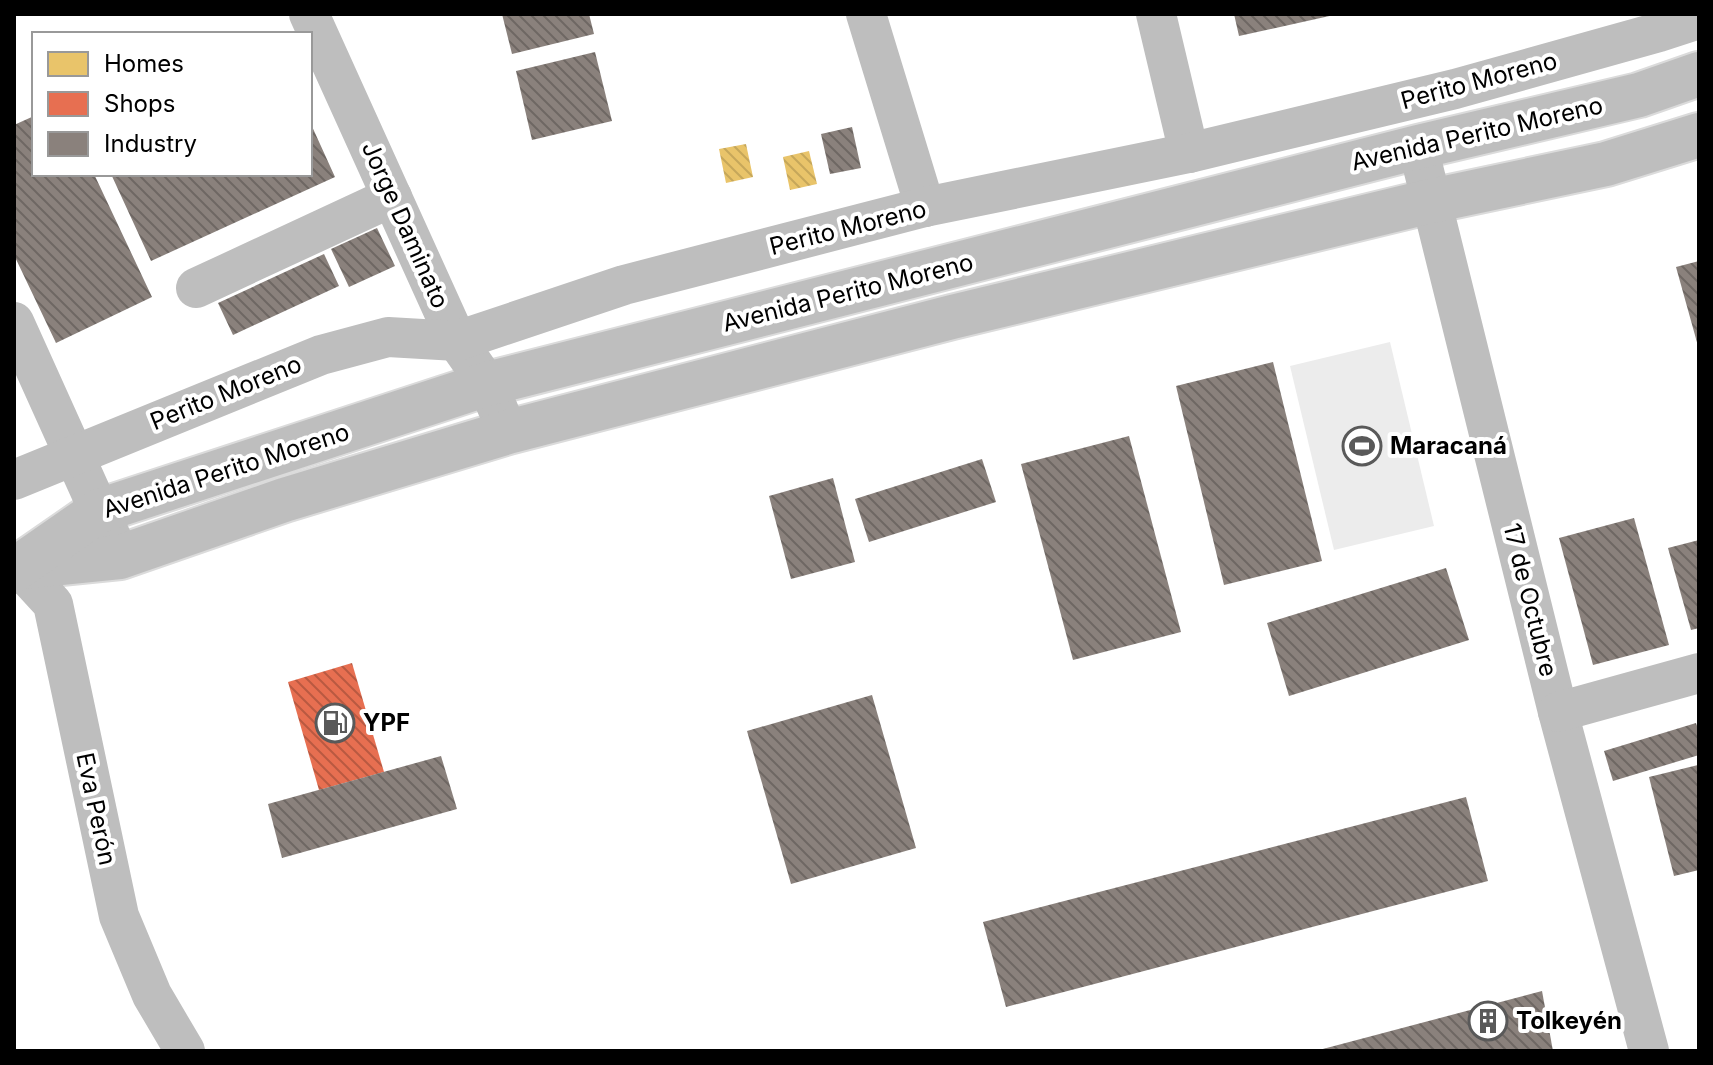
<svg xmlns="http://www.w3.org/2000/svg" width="1713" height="1065" viewBox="0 0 1713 1065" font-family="Inter,sans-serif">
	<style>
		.garden { fill: #ececec }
		.homes { fill: url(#homes-back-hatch) }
		.shops { fill: url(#shops-back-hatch) }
		.industry { fill: url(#industry-back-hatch) }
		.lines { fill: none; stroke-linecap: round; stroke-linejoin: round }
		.major-casing { stroke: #dbdbdb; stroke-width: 48 }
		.minor { stroke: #bebebe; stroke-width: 40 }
		.major { stroke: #bebebe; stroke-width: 44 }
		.labels { text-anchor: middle; stroke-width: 8; stroke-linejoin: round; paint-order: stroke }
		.street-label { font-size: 24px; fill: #000; stroke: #fff }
		.poi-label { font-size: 24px; font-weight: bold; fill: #000; stroke: #fff; text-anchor: start }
	</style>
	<defs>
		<pattern id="homes-back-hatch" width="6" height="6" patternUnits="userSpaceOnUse" patternTransform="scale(2)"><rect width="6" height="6" fill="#e9c46a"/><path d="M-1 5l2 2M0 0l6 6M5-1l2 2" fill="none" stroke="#c6a75a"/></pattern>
		<pattern id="shops-back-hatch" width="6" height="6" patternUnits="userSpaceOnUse" patternTransform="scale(2)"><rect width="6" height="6" fill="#e76f51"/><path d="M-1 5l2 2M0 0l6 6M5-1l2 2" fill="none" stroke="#b95941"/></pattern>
		<pattern id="industry-back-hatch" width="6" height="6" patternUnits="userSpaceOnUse" patternTransform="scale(2)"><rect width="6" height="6" fill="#8a817c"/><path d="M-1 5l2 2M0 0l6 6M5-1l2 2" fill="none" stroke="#6e6763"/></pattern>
	</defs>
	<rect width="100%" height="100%" fill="#fff"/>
	<!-- garden -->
	<polygon class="garden" points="1390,342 1434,526 1334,550 1290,366"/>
	<!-- homes -->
	<g class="homes">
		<polygon points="746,144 753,177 726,183 719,149"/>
		<polygon points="809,151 817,184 790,190 783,157"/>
	</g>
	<!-- shops -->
	<polygon class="shops" points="352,663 384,772 319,790 288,682"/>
	<!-- industry -->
	<g class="industry">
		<polygon points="502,14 589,14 594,34 512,54"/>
		<polygon points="1234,14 1333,14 1334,15 1239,36"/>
		<polygon points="595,52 612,121 532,140 516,71"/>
		<polygon points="34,116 34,174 94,174 152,297 56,343 14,255 14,125"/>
		<polygon points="310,122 335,177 151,261 111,174 310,174"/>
		<polygon points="852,127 861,168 830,174 821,134"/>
		<polygon points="377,228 395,266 349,287 331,249"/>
		<polygon points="324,254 339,286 233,335 218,303"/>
		<polygon points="1699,261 1699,346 1698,346 1676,267"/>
		<polygon points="1273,362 1322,561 1224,585 1176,386"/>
		<polygon points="1129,436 1181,632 1073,660 1021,464"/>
		<polygon points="982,459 996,502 869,542 855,499"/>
		<polygon points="833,478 855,562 791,579 769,496"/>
		<polygon points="1634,518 1669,645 1593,665 1559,538"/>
		<polygon points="1699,540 1699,628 1691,630 1668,548"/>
		<polygon points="1446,568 1469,640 1289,696 1267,623"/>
		<polygon points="872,695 916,848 791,884 747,731"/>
		<polygon points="1696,723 1699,733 1699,755 1613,781 1604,751"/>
		<polygon points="441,756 457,809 282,858 268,804"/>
		<polygon points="1698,765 1699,870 1674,876 1649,777"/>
		<polygon points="1466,797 1488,881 1006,1007 983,922"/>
		<polygon points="1542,991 1553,1051 1320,1051 1319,1050"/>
	</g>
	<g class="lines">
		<!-- major casing -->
		<g class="major-casing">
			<g id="major">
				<polyline points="21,567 120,557 284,500 508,432 952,317 1431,201 1606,164 1699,135"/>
				<polyline points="14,570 99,511 487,384 1418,147 1639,95 1699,74"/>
			</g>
		</g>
		<!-- minor -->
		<g class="minor">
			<polyline points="309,14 457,341 487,384 508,432"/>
			<polyline points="866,14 925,207"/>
			<polyline points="1156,14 1189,153"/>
			<polyline points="1418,147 1558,712 1649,1051"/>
			<polyline points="196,288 392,197"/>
			<polyline points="14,322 120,557"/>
			<polyline points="14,480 321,355 388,337 457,341 624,285 925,207 1189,153 1455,89 1659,32 1699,19"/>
			<polyline points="19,567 53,604 119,916 152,995 185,1051"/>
			<polyline points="1558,712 1699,673"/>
		</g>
		<!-- major -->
		<use href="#major" class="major"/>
	</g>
	<!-- icons -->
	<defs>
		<g id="stadium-ring" transform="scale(2)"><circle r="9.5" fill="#fff" stroke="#595959" stroke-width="1.5"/><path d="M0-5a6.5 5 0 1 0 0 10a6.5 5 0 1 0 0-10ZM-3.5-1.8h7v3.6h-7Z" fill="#595959"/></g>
		<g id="fuel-ring" transform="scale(2)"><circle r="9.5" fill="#fff" stroke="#595959" stroke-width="1.5"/><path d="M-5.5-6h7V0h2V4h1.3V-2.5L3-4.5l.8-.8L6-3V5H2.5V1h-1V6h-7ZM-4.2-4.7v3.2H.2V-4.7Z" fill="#595959"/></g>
		<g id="building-ring" transform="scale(2)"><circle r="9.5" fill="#fff" stroke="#595959" stroke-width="1.5"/><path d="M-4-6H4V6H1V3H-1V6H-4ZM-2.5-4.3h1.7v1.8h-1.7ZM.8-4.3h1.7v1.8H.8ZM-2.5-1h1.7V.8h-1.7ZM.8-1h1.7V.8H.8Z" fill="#595959"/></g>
	</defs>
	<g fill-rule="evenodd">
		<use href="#stadium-ring" x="1362" y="446"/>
		<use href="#fuel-ring" x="335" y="723"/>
		<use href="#building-ring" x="1488" y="1021"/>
	</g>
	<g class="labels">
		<!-- street labels -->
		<g class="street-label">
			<text transform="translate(1479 81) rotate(-15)" y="8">Perito Moreno</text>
			<text transform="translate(1477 134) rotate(-13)" y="8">Avenida Perito Moreno</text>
			<text transform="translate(405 225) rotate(66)" y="8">Jorge Daminato</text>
			<text transform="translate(848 228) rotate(-14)" y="8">Perito Moreno</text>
			<text transform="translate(848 293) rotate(-14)" y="8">Avenida Perito Moreno</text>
			<text transform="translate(226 393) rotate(-22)" y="8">Perito Moreno</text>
			<text transform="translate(226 471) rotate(-18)" y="8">Avenida Perito Moreno</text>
			<text transform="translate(1530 600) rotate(76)" y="8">17 de Octubre</text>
			<text transform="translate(96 809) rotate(78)" y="8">Eva Perón</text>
		</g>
		<!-- poi labels -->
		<g class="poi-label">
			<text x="1390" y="454">Maracaná</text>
			<text x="363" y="731">YPF</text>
			<text x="1516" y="1029">Tolkeyén</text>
		</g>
	</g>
	<!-- border -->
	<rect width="1713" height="1065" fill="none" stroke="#000000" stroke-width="32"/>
	<!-- legend -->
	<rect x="32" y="32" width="280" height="144" fill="#ffffff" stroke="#999999" stroke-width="2"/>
	<rect x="48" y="52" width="40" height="24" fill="#e9c46a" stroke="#999999" stroke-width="2"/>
	<text x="104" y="72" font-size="24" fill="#000000">Homes</text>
	<rect x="48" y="92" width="40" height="24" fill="#e76f51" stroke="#999999" stroke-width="2"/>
	<text x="104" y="112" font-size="24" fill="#000000">Shops</text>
	<rect x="48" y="132" width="40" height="24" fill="#8a817c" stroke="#999999" stroke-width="2"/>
	<text x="104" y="152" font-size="24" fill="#000000">Industry</text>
</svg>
